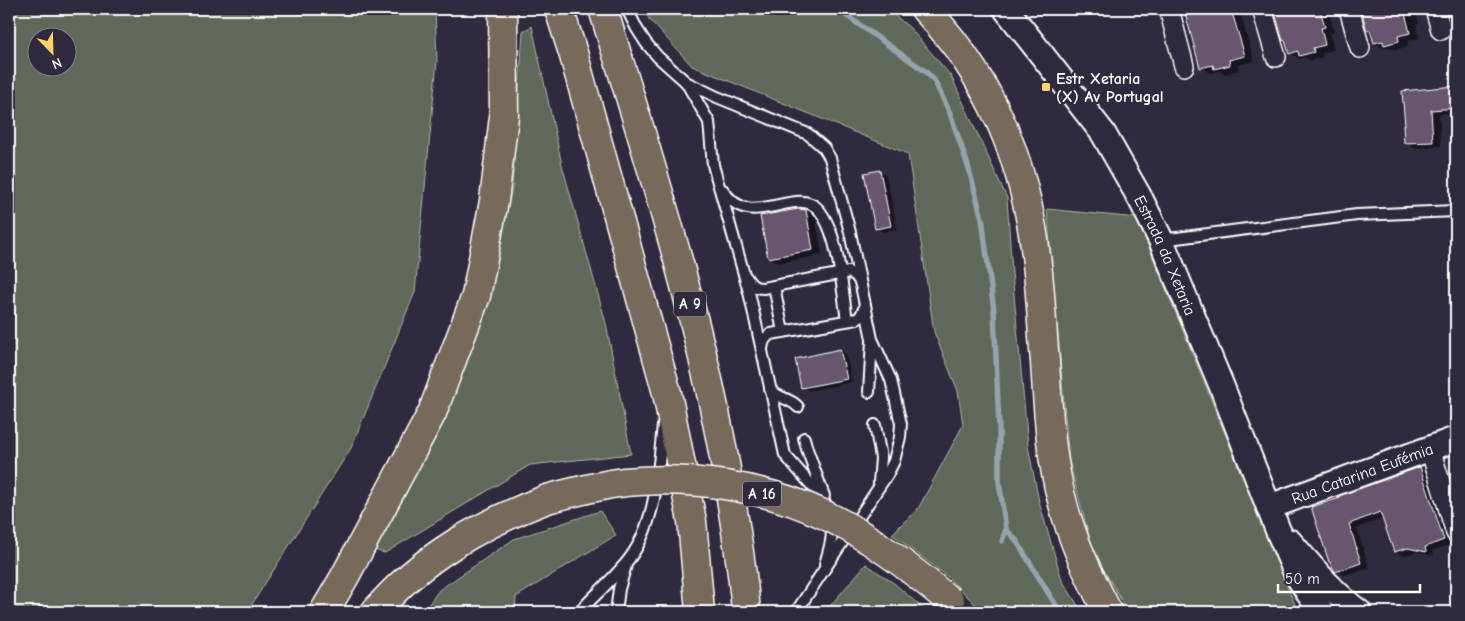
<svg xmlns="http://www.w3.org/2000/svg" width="1465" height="621" viewBox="0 0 1465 621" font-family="'Comic Neue',sans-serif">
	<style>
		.green { fill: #61685a; stroke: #b0b4ac; fill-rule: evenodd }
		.shadow { fill: #0007 }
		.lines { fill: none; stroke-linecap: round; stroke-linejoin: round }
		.stream { stroke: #95a3ae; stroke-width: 5.5 }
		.building { fill: #68556e; stroke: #fff }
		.service-casing { stroke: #fff; stroke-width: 14 }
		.minor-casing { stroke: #fff; stroke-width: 22 }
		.tertiary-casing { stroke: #fff; stroke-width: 28 }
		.motorway-casing { stroke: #fff; stroke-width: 31 }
		.service { stroke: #2f2a3d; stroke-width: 10 }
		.minor { stroke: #2f2a3d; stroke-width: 19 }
		.tertiary { stroke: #2f2a3d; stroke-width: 24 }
		.motorway { stroke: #77695c; stroke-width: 28 }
		.motorway-bridge-casing { stroke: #fff; stroke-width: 31; stroke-linecap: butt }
		.motorway-bridge { stroke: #77695c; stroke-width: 28 }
		.poi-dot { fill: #ffd166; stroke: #2f2a3d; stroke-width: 2 }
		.labels { text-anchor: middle; stroke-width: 4.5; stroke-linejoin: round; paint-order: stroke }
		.shield { fill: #2f2a3d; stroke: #c1bfc5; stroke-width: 1 }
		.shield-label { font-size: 15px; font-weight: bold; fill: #fff }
		.poi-label { font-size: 16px; font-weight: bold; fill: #fff; stroke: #2f2a3d; text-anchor: start }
		.street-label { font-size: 16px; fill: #fff; stroke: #2f2a3d }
	</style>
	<rect width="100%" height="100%" fill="#2f2a3d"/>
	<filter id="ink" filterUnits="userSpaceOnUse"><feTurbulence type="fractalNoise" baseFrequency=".02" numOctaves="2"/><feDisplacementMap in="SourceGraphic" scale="10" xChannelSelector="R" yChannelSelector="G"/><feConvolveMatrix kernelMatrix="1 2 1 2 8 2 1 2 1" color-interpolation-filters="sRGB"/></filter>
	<g filter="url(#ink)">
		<!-- green -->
		<g class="green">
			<path d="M9 9H435L437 61 415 292 351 448 247 612H9ZM38 38H68V68H38Z"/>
			<polygon points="644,9 887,9 910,28 951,76 1007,198 1012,273 1028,446 1039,502 1062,580 1082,612 983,612 948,577 892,534 919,507 963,425 958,391 934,332 908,154 692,66 649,19"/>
			<polygon points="532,26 562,165 606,323 631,454 530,465 385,553 374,550 483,304 512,189 523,31"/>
			<polygon points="1047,209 1137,218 1298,612 1128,612 1093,551 1069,461"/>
			<polygon points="600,511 616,535 516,597 515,612 423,612 439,590 514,539"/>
			<polygon points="866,564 895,584 927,612 825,612"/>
		</g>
		<!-- shadow -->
		<g class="shadow">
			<polygon points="1185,9 1239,9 1254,61 1238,65 1239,70 1225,74 1219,71 1211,73 1201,67"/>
			<polygon points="1275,9 1328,9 1334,32 1330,34 1334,50 1322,53 1323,57 1310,61 1304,57 1300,59 1290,53 1287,42 1284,40"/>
			<polygon points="1362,9 1415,9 1419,23 1416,24 1419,38 1407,41 1408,46 1395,50 1389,47 1384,48 1375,43 1372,32 1368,30"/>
			<polygon points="1450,9 1456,9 1456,21 1453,20"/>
			<polygon points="1456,88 1456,113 1439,114 1441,146 1414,148 1405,142 1407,126 1404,92"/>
			<polygon points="880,171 886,175 897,229 883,232 876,228"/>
			<polygon points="805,211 815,216 822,255 779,263 769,258"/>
			<polygon points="840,351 846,354 852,382 809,391 803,387"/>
			<polygon points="1420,469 1428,473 1452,544 1432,551 1434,556 1417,552 1403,556 1395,551 1384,518 1357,528 1369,568 1344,575 1336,571 1313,508"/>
		</g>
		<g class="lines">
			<!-- stream -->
			<g class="stream">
				<polyline points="837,9 925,71 934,80 950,113 968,166 982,218 994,311 999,428 999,482 1006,529 1002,541"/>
				<polyline points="1006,529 1016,540 1060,612"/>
			</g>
		</g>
		<!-- building -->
		<g class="building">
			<polygon points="1184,9 1231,9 1245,56 1229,60 1230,65 1214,69 1213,65 1200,68"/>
			<polygon points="1274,9 1320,9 1325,27 1321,28 1325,45 1313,48 1314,52 1299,56 1298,51 1289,54 1285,40 1283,41"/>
			<polygon points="1361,9 1404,9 1410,33 1398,36 1399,41 1384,45 1383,41 1374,43 1370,30 1367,31"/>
			<polygon points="1456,86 1456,108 1431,110 1433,142 1404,143 1403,125 1405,125 1402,91"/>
			<polygon points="880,170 891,226 875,229 864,173"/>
			<polygon points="798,209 806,210 813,250 768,258 760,216"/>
			<polygon points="840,349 847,379 801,388 795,359"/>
			<polygon points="1420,467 1444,540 1425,547 1426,552 1408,548 1394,552 1380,512 1349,524 1361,563 1335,572 1330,562 1329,562 1311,507 1340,498 1339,496"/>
		</g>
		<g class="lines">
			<!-- service casing -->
			<g class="service-casing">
				<g id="service">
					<polyline points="627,9 637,29 646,43 658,57 686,82 717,97 808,134 824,148 830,158 850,232 872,339 891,380 901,424 900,437 894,461 887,475 796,612"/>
					<polyline points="686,82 709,122 713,165 749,292 785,455 820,495 829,509"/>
					<path d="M723 190C750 234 796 183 819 210 839 234 842 290 847 320"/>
					<polyline points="1161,240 1357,215 1456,211"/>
					<path d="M746 277C751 285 754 288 763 288L849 272 856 276 860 282"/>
					<polyline points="774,286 783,332"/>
					<path d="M762 349C763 342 764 338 771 334L857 319 860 317 865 307"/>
					<path d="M770 389C778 399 791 398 798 407"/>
					<polyline points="869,392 872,341"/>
					<polyline points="875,425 881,458 879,483"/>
					<polyline points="804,438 807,449 824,496"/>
					<path d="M825 564C829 550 834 536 831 522"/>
					<path d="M579 612C594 596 612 580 626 563 657 526 658 470 663 425"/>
					<polyline points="616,612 619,589 626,565"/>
				</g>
			</g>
			<!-- minor casing -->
			<g class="minor-casing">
				<g id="minor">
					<polyline points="1169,9 1184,66"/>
					<polyline points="1262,9 1276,57"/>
					<polyline points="1349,9 1360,48"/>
					<polyline points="1435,9 1441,30"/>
					<polyline points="1430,449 1456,533"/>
				</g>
			</g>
			<!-- tertiary casing -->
			<g class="tertiary-casing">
				<g id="tertiary">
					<path id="s1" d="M1006 9 1103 133 1141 200 1161 240 1222 387 1277 528 1297 575 1321 612"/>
					<path id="s2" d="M1269 507 1456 439"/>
					<path d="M1290 542C1312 567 1333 593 1359 612"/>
				</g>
			</g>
			<!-- motorway casing -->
			<g class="motorway-casing">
				<g id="motorway">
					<polyline points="559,9 574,56 667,393 692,521 700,612"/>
					<path d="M603 9C652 168 703 327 730 492 736 532 743 572 746 612"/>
					<path d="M925 9C993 80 1027 167 1037 264 1041 296 1042 329 1045 362 1048 409 1050 458 1063 504 1073 543 1089 577 1108 612"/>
					<polyline points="324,612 344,578 432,413 476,296 494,201 504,116 503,9"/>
					<path d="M375 612C421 557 482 524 547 499"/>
				</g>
			</g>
			<!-- service -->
			<use href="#service" class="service"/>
			<!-- minor -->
			<use href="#minor" class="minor"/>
			<!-- tertiary -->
			<use href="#tertiary" class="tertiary"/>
			<!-- motorway -->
			<use href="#motorway" class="motorway"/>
			<!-- motorway-bridge casing -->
			<g class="motorway-bridge-casing">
				<path id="motorway-bridge" d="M547 499C573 492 599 485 625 482 692 476 764 486 825 515 871 537 911 569 950 601"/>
			</g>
			<!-- motorway-bridge -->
			<use href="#motorway-bridge" class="motorway-bridge"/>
		</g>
	</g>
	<!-- markers -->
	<rect class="poi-dot" x="1041" y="82" width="10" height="10" rx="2.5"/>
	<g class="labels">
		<!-- shield labels -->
		<g class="shield">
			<rect x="674" y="291.5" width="32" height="25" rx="4"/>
			<rect x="743" y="481.5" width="38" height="25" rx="4"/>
		</g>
		<g class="shield-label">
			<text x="690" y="309">A 9</text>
			<text x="762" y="499">A 16</text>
		</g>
		<!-- poi labels -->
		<g class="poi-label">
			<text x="1056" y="84">Estr Xetaria<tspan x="1056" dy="18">(X) Av Portugal</tspan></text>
		</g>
		<!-- street labels -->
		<g class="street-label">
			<text dy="6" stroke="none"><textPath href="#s1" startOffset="295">Estrada da Xetaria</textPath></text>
			<text dy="6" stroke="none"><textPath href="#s2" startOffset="99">Rua Catarina Eufémia</textPath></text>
		</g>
	</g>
	<!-- margin -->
	<rect width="1465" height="621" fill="none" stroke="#2f2a3d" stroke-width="30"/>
	<rect x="15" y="15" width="1435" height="591" fill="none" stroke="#fff" stroke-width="2" filter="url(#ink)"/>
	<!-- north arrow -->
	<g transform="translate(52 52) rotate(157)"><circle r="24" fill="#2f2a3d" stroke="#827f8b"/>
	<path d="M0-4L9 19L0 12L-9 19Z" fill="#ffd166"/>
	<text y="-8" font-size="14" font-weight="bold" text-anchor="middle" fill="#ffffff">N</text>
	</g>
	<!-- scale -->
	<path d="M1278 584v8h142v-8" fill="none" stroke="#ffffff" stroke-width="2.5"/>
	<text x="1285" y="584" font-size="15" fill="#ffffff" stroke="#2f2a3d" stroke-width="4" paint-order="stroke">50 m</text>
</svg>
